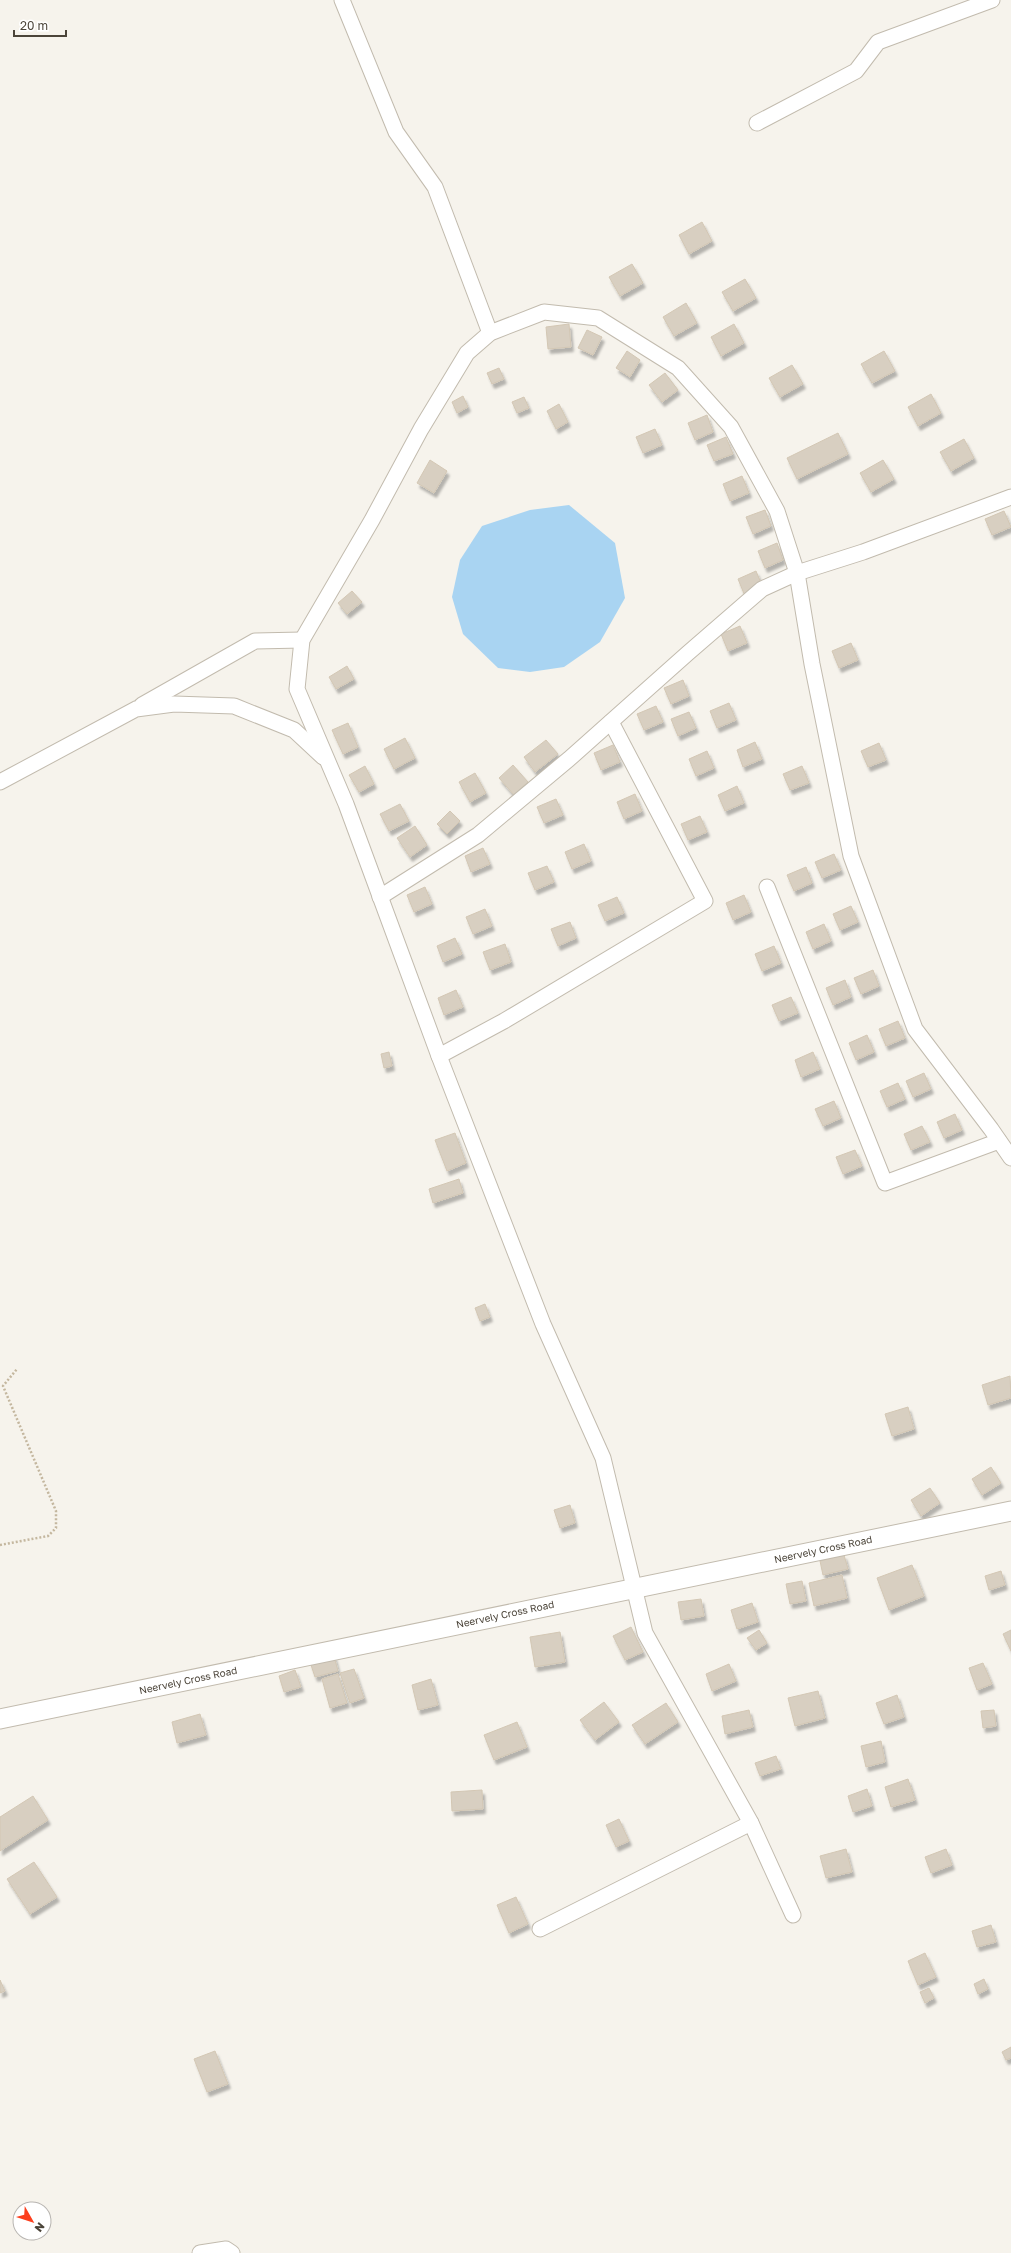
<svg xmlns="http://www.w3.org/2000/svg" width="1011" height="2253" viewBox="0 0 1011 2253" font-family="'Golos Text',sans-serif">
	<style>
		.water { fill: #a9d4f2 }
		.building { fill: #d8cfc1; stroke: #d3c7b4; filter: url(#shadow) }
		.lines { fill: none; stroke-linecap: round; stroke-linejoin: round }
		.minor-casing { stroke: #c2bbae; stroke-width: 17 }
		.tertiary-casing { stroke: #c2bbae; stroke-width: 21 }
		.path { stroke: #c4b79f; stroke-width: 2.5; stroke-dasharray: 2 2; stroke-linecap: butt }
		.minor { stroke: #fff; stroke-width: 15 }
		.tertiary { stroke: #fff; stroke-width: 19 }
		.labels { text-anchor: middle; stroke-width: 4; stroke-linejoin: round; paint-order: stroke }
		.street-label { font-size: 10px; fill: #4b4439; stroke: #fff }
	</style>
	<defs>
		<filter id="shadow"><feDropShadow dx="2.5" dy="4.5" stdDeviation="1" flood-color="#0004"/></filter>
	</defs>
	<rect width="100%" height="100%" fill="#f6f3ec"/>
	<!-- water -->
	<polygon class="water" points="569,505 615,543 625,598 600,642 564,667 530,672 498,668 463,634 452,597 460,560 482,526 530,510"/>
	<!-- building -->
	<g class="building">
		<polygon points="702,222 712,241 689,254 679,235"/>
		<polygon points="632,264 643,283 620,296 609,277"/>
		<polygon points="745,279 756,298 733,311 722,292"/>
		<polygon points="686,303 697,323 674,336 663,317"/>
		<polygon points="569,324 571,347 548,349 546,327"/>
		<polygon points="734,324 744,343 721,356 711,337"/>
		<polygon points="587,330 602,337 593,355 578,348"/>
		<polygon points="627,351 640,360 630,377 616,368"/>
		<polygon points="884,351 895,371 872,383 861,364"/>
		<polygon points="792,365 803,384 780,397 769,378"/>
		<polygon points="499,368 504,379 492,384 487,373"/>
		<polygon points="665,373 678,390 662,402 649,385"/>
		<polygon points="931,394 941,413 918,426 908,407"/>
		<polygon points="463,396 468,407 457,413 452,402"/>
		<polygon points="524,397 529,408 517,413 512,402"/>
		<polygon points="559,404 568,422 556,429 547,411"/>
		<polygon points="707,415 713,432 695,440 688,423"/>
		<polygon points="655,429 662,445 643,453 636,437"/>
		<polygon points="838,433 848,454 797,479 787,458"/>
		<polygon points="726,437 733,454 714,461 707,445"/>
		<polygon points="964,439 974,458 951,471 940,452"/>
		<polygon points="430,460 447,471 434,493 417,483"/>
		<polygon points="883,460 894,479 871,492 860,473"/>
		<polygon points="742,476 749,493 730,501 723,484"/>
		<polygon points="765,510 771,526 753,534 746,517"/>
		<polygon points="1004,511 1011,527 992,535 985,519"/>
		<polygon points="777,543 783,560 765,568 758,551"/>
		<polygon points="756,571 763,588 745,596 738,579"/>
		<polygon points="352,591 362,602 347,614 338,603"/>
		<polygon points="740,626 747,643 728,651 721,634"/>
		<polygon points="851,643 858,660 839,668 832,651"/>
		<polygon points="347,666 354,679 336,689 329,677"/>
		<polygon points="683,680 689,696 671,704 664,688"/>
		<polygon points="729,703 736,720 717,728 710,711"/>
		<polygon points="656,706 663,722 644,730 637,714"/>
		<polygon points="689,712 696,728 678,736 671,719"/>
		<polygon points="348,723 358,747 343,754 332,730"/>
		<polygon points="405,738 415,758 394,769 384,749"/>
		<polygon points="546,740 558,754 535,772 524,757"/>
		<polygon points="755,742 762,759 743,767 737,750"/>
		<polygon points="879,743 886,760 868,767 861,751"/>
		<polygon points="613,745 620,762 601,770 594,753"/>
		<polygon points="707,751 714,768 696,776 689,759"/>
		<polygon points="513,765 528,782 514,795 499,778"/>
		<polygon points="365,766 374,784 359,792 349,775"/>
		<polygon points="802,766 809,783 790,790 783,774"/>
		<polygon points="475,773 486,793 470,802 459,782"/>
		<polygon points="737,786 744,803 725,811 718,795"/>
		<polygon points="635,794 642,811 624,819 617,802"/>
		<polygon points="556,799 563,815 544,823 537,807"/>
		<polygon points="400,804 409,821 389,831 380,814"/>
		<polygon points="450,811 460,821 447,834 437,824"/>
		<polygon points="700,816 707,832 688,840 681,824"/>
		<polygon points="415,826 427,845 410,857 397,838"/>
		<polygon points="584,844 591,861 572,869 565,852"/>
		<polygon points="483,848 490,864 471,872 465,856"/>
		<polygon points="834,854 841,870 822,878 815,862"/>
		<polygon points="547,866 554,882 535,890 528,873"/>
		<polygon points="806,867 812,883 794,891 787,875"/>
		<polygon points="425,887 432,904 414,912 407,895"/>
		<polygon points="744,895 751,912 733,920 726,903"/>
		<polygon points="617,897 624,913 605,921 598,905"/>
		<polygon points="851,906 858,922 840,930 833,914"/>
		<polygon points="485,909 492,926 473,934 466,917"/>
		<polygon points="570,922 576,938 558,946 551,929"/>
		<polygon points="824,924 831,941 813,949 806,932"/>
		<polygon points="455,938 462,954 443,962 437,946"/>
		<polygon points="505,944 511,962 490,970 483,952"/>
		<polygon points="774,946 781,963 762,971 755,954"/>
		<polygon points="873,970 879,986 861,994 854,978"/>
		<polygon points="845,980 851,997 833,1005 826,988"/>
		<polygon points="456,990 463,1007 444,1015 438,998"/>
		<polygon points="791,997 798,1013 779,1021 772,1005"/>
		<polygon points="898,1021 905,1038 886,1046 879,1029"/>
		<polygon points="867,1035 874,1052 856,1060 849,1043"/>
		<polygon points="389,1052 392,1066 384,1068 381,1054"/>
		<polygon points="813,1052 820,1069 801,1077 795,1060"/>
		<polygon points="924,1073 931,1089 913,1097 906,1081"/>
		<polygon points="898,1083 905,1099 887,1107 880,1091"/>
		<polygon points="834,1101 841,1118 823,1126 815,1109"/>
		<polygon points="955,1114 962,1130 944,1138 937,1122"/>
		<polygon points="922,1126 930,1142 911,1150 904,1134"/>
		<polygon points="455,1133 466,1163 447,1171 435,1140"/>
		<polygon points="855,1150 862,1166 843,1174 836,1157"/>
		<polygon points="459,1179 463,1193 433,1203 429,1189"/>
		<polygon points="485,1304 490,1317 480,1321 475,1308"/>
		<polygon points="1010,1376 1011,1398 988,1405 982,1385"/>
		<polygon points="908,1407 914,1429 892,1436 885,1414"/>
		<polygon points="991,1467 1001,1483 982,1495 972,1479"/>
		<polygon points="930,1488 940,1503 921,1516 911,1500"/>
		<polygon points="570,1505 575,1523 560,1528 554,1510"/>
		<polygon points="844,1555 848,1569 823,1575 820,1561"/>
		<polygon points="912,1565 924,1596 889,1610 877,1578"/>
		<polygon points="1001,1571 1005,1585 989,1590 985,1576"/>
		<polygon points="842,1575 847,1598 814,1606 809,1583"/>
		<polygon points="802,1581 806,1601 790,1604 786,1584"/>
		<polygon points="701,1599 704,1616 681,1620 678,1602"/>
		<polygon points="752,1603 758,1622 737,1629 731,1610"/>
		<polygon points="631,1627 643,1652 625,1660 613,1636"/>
		<polygon points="759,1630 767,1643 756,1650 747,1638"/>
		<polygon points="1011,1630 1011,1651 1003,1634"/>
		<polygon points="560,1632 565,1662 535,1667 530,1637"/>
		<polygon points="334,1656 338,1671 315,1677 310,1662"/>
		<polygon points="983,1663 992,1684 977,1690 969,1668"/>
		<polygon points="729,1664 736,1681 712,1691 706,1674"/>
		<polygon points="354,1669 364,1698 350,1703 340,1673"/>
		<polygon points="295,1670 301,1687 284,1692 279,1676"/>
		<polygon points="338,1674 347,1703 330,1708 322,1679"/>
		<polygon points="431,1679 438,1705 418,1710 412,1685"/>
		<polygon points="818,1691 825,1718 795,1726 788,1698"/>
		<polygon points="897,1695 904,1717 884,1724 876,1703"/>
		<polygon points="604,1702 619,1722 595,1740 580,1720"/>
		<polygon points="666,1703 678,1722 645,1744 632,1725"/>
		<polygon points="749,1710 753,1727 725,1734 722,1716"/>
		<polygon points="994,1710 996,1726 983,1728 981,1711"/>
		<polygon points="200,1714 206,1735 177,1743 172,1722"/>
		<polygon points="517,1722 527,1747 494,1760 484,1735"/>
		<polygon points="881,1741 885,1762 866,1767 861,1746"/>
		<polygon points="776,1756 781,1769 760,1776 755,1763"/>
		<polygon points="908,1779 915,1800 891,1807 885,1787"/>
		<polygon points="867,1789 872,1806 853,1812 848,1796"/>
		<polygon points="482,1790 483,1809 452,1811 451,1792"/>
		<polygon points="33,1796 48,1820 0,1851 0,1817"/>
		<polygon points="619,1819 629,1841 616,1847 606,1825"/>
		<polygon points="846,1849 852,1872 826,1878 820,1856"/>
		<polygon points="946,1849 952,1865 931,1873 925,1857"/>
		<polygon points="34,1862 57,1897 30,1914 7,1879"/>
		<polygon points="516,1897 528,1924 509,1933 497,1905"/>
		<polygon points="991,1925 996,1942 977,1947 972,1931"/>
		<polygon points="925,1953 936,1977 918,1985 908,1961"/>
		<polygon points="984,1979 988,1989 978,1994 974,1984"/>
		<polygon points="0,1980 5,1991 0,1993"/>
		<polygon points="929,1988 934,1998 925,2003 920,1992"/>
		<polygon points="1011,2047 1011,2058 1006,2060 1002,2052"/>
		<polygon points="215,2051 228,2084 207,2092 194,2059"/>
	</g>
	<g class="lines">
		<!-- minor casing -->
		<g class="minor-casing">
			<g id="minor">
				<polyline points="342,0 396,132 435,187 490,333"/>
				<polyline points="757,123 856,71 878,42 992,0"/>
				<polyline points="142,705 255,641 302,640"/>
				<polyline points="0,782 136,709 174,704 234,706 294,730 323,757"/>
				<polyline points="767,887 885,1183 999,1141"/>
				<polyline points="380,897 478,835 569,759 688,653 762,589 797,573 863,552 1011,497"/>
				<polyline points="439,1056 504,1021 705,901 611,722"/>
				<polyline points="793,1915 751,1823 645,1633 603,1458 543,1324 439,1056 346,804 297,689 302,640 372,520 421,429 467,353 490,333 544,312 598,318 678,368 731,427 777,511 797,573 812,664 851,856 915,1029 991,1129 1011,1158"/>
				<polyline points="540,1929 751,1823"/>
				<polyline points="200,2253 226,2249 232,2253"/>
			</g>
		</g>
		<!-- tertiary casing -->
		<g class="tertiary-casing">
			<polyline id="tertiary" points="0,1719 1011,1511"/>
		</g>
		<!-- path -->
		<polyline class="path" points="0,1545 48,1536 56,1528 56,1511 3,1386 17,1369"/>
		<!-- minor -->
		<use href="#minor" class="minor"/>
		<!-- tertiary -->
		<use href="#tertiary" class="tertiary"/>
	</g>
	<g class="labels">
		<!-- street labels -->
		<g class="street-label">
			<text transform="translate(823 1549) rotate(-12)" y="4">Neervely Cross Road</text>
			<text transform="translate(505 1614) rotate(-12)" y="4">Neervely Cross Road</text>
			<text transform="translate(188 1680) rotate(-12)" y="4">Neervely Cross Road</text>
		</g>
	</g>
	<!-- north arrow -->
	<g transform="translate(32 2221) rotate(129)"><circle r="19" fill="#ffffff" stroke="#b7b4b0"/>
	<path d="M0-3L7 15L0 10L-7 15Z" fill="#fc3f1d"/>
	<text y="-6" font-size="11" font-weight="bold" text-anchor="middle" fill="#4b4439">N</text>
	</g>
	<!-- scale -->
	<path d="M14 30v6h52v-6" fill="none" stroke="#4b4439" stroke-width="2"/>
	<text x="20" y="30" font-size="12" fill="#4b4439" stroke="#ffffff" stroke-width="3" paint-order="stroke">20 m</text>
</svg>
